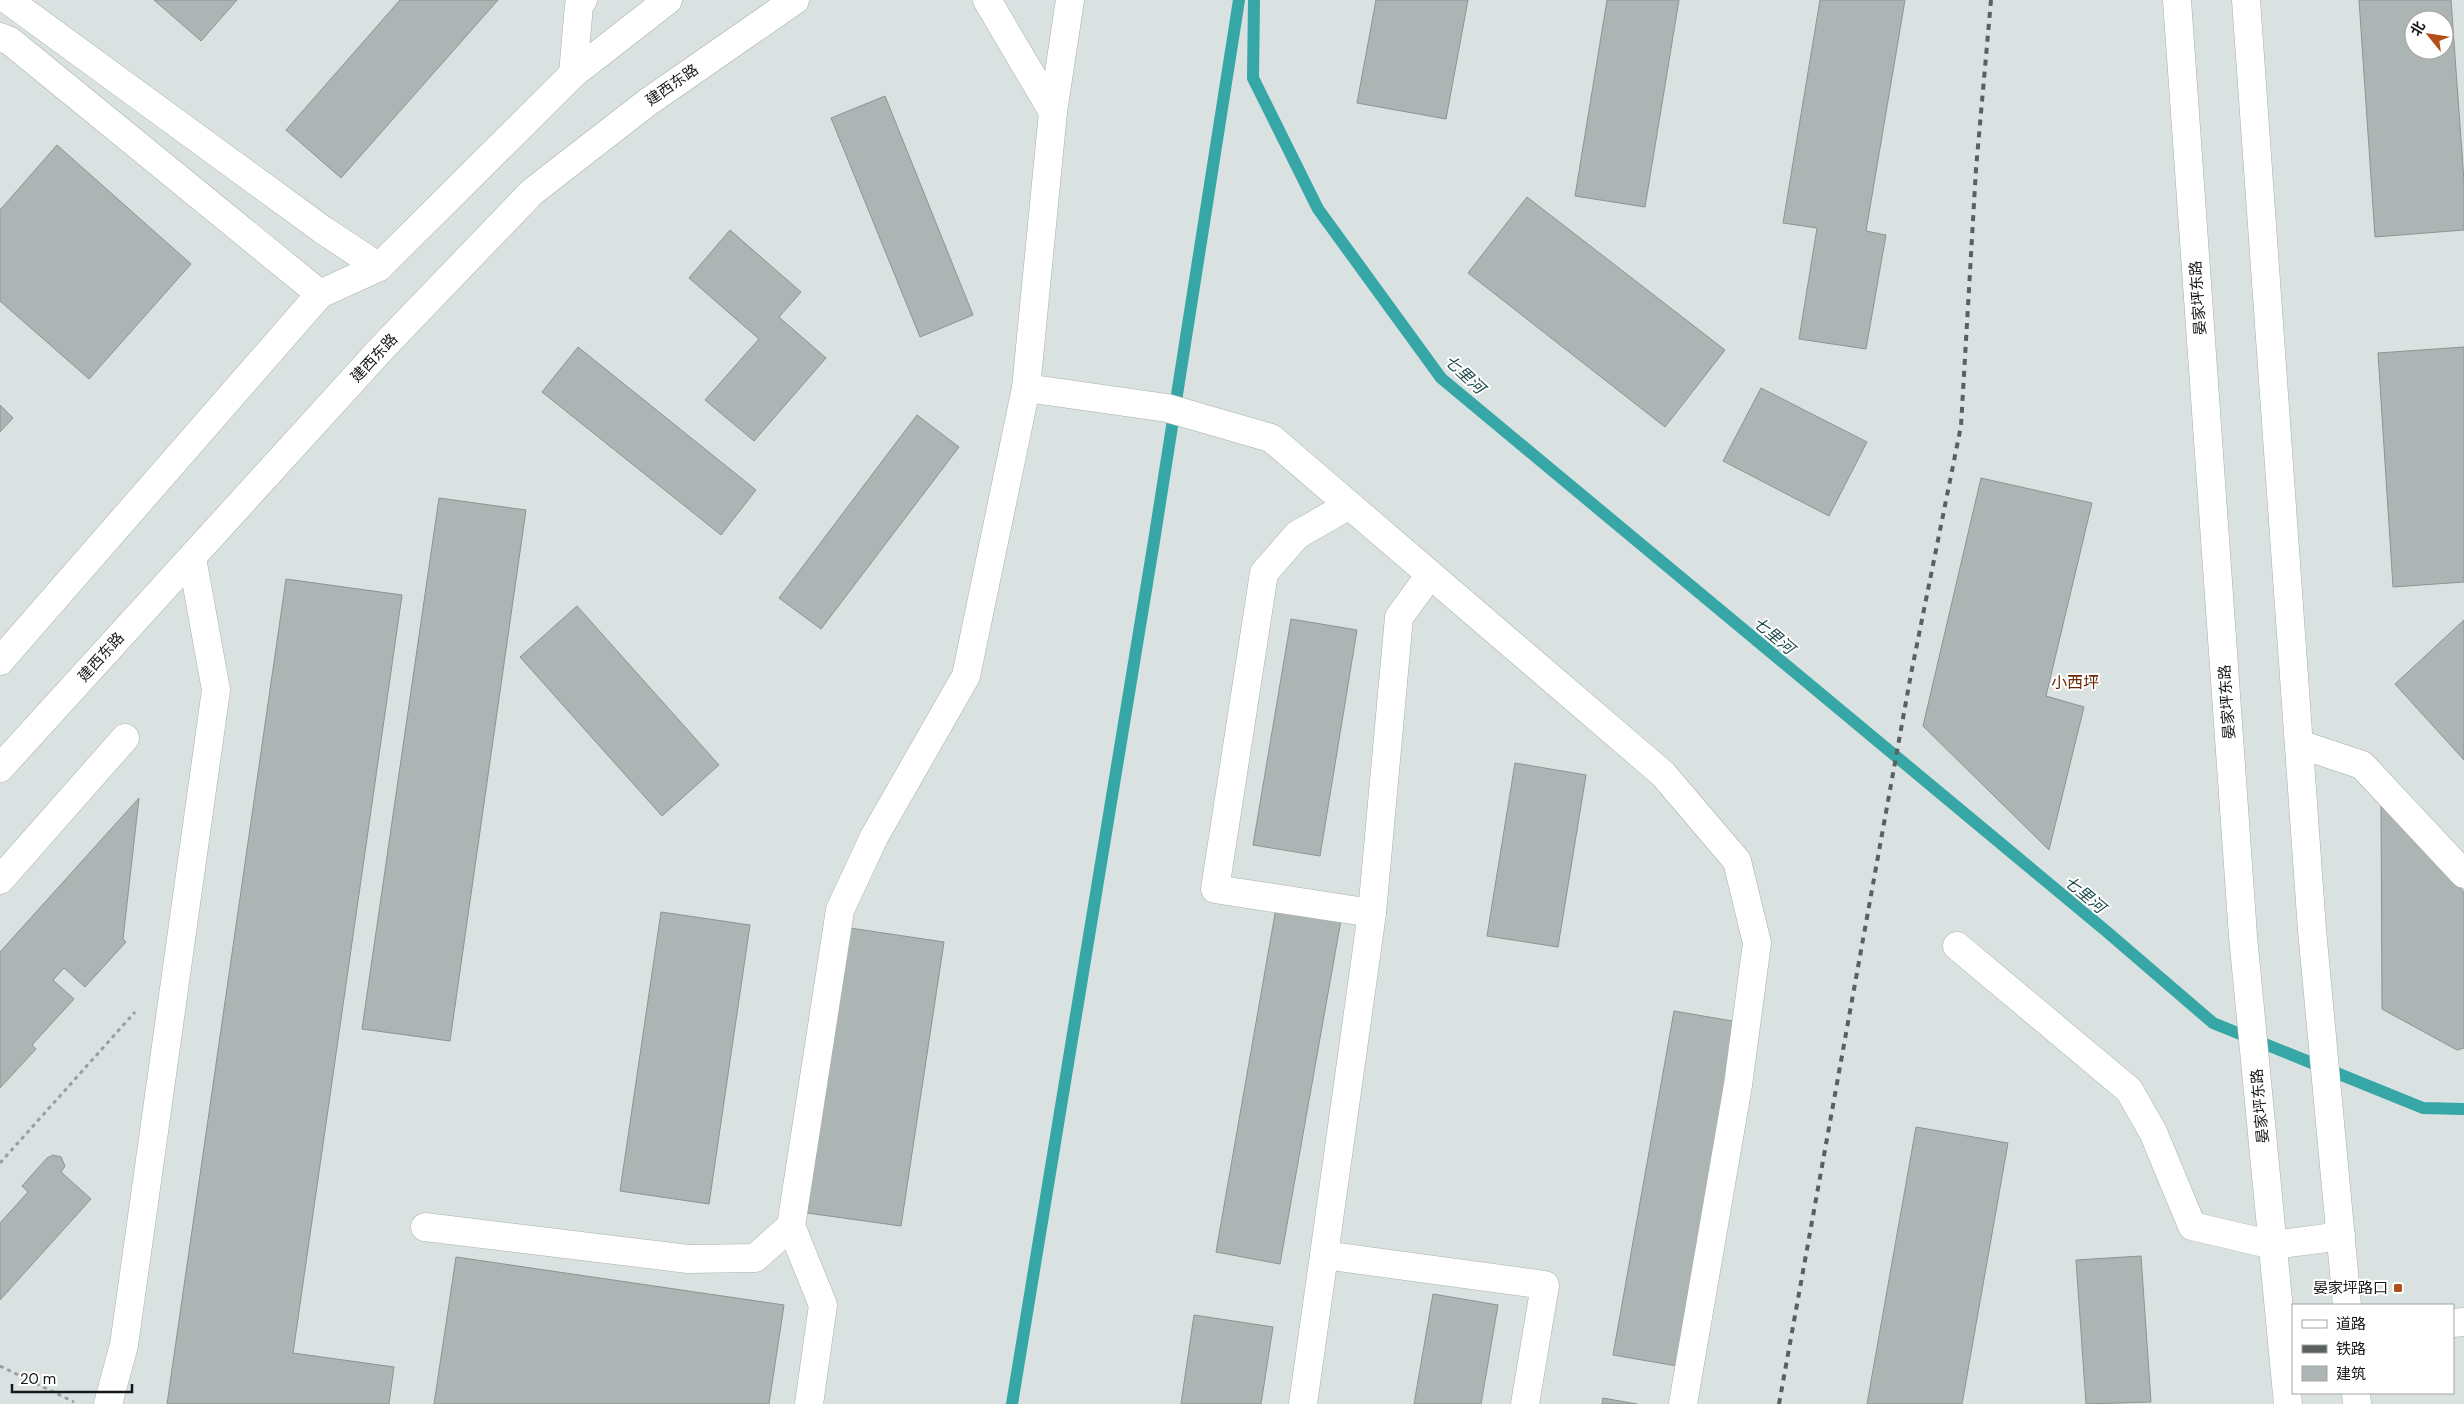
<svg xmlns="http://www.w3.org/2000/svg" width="2464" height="1404" viewBox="0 0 2464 1404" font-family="'DM Sans','Noto Sans SC',sans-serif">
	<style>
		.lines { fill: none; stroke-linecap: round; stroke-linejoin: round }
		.stream { stroke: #36a6a6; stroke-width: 12 }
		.building { fill: #adb5b4; stroke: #8c9493; fill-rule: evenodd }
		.minor-casing { stroke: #a8afaf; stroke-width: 29 }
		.highway-casing { stroke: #a8afaf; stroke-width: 29 }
		.path { stroke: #989e9e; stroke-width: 3; stroke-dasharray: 4 4; stroke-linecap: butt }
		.minor { stroke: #fff; stroke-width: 28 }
		.highway { stroke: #fff; stroke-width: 28 }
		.rail { stroke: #5a5f5f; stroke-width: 4; stroke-dasharray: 6 6; stroke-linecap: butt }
		.poi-dot { fill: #b24f19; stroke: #fff; stroke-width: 2 }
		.labels { text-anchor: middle; stroke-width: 4; stroke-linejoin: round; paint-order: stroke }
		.street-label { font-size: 15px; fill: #161919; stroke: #fff }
		.poi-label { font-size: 15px; fill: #161919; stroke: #fff; text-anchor: end }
		.water-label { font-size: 16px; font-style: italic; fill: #1c4b4b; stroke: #fff }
		.neighbourhood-label { font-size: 16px; fill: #682a06; stroke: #fff }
	</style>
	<rect width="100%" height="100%" fill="#dae1e1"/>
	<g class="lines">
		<!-- stream -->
		<g class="stream">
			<polyline points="1254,0 1253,78 1318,209 1441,378 2106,931 2213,1023 2423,1108 2464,1109"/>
			<polyline points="1012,1404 1154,541 1239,0"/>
		</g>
	</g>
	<!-- building -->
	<g class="building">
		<polygon points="154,0 237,0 201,41"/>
		<polygon points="400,0 498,0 341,178 286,130"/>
		<polygon points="1376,0 1468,0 1446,119 1357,103"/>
		<polygon points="1607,0 1679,0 1645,207 1575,196"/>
		<polygon points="1820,0 1905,0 1866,231 1886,235 1866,349 1799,339 1817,228 1783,223"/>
		<path d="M2359 0H2451L2464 181V230L2375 237ZM2414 20H2444V50H2414Z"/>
		<polygon points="885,96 973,315 920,337 831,118"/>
		<polygon points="57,145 191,264 89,379 0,301 0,210"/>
		<polygon points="1527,197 1725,350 1665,427 1468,273"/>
		<polygon points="730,230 801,292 779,317 826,358 754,441 705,400 759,339 689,278"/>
		<polygon points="578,347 756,490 721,535 542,392"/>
		<polygon points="2464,347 2464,582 2393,587 2378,353"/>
		<polygon points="1761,388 1867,442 1829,516 1723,461"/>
		<polygon points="0,405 13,418 0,432"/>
		<polygon points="917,415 959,447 821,629 779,598"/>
		<polygon points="1981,478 2092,503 2046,696 2084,707 2049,850 1923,726"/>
		<polygon points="439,498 526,510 450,1041 362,1029"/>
		<polygon points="286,579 402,595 293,1353 394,1367 389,1404 167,1404"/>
		<polygon points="577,606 719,765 662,816 520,657"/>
		<polygon points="1291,619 1357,630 1320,856 1253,845"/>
		<polygon points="2464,620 2464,760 2395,684"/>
		<polygon points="1515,763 1586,775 1558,947 1487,936"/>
		<polygon points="139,798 123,939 126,942 85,987 64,968 53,980 74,999 32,1045 36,1049 0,1088 0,952"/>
		<polygon points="2381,803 2464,892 2464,1048 2457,1050 2382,1009"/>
		<polygon points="1276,908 1341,920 1280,1264 1216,1252"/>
		<polygon points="661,912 750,925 709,1204 620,1191"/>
		<polygon points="850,928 944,942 901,1226 807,1213"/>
		<polygon points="1674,1011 1738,1022 1677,1366 1613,1355"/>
		<polygon points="1916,1127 2008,1143 1962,1404 1867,1404"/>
		<polygon points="53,1155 61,1157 65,1166 61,1172 91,1199 0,1300 0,1223 28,1192 22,1186 47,1158"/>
		<polygon points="2141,1256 2151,1402 2086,1404 2076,1260"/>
		<polygon points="456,1257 784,1305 769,1404 434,1404"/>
		<polygon points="1433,1294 1498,1305 1481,1404 1414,1404"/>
		<polygon points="1194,1315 1273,1327 1261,1404 1181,1404"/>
		<polygon points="1603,1398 1637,1404 1602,1404"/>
	</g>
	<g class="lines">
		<!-- minor casing -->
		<g class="minor-casing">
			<g id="minor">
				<polyline points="8,0 323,230 379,267"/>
				<polyline points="987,0 1053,112"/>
				<polyline points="0,37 10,41 320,294"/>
				<polyline points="573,74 579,5 583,0"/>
				<polyline points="1026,388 1167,408 1271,438 1663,774 1737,861 1757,943 1738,1085 1683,1404"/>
				<polyline points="2299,744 2362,765 2464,874"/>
				<polyline points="0,880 125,738"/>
				<polyline points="1372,913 1399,617 1430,575"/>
				<polyline points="1957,946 2129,1090 2153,1132 2192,1226 2273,1245"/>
				<polyline points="425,1227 688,1259 755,1258 791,1226"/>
				<polyline points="1324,1255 1372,913 1215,889 1264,573 1297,535 1349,505"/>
				<polyline points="2453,1323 2464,1322"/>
				<polyline points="108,1404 124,1345 216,690 192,558"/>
				<polyline points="809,1404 823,1305 791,1226 840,910 874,837 966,676 1026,388 1053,112 1070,0"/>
				<polyline points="1303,1404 1324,1255 1545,1285 1525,1404"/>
			</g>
		</g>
		<!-- highway casing -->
		<g class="highway-casing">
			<g id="highway">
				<polyline points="2177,0 2243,936 2288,1404"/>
				<polyline points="2246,0 2312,930 2347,1305"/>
				<polyline points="0,661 320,294 379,267 573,74 668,0"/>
				<polyline points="0,768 383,347 532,192 648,102 795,0"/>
				<polyline points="2273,1245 2341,1236"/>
				<polyline points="2356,1393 2357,1404"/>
			</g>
		</g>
		<!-- path -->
		<g class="path">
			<polyline points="0,1163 135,1012"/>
			<polyline points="0,1366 74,1402"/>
		</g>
		<!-- minor -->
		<use href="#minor" class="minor"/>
		<!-- highway -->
		<use href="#highway" class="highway"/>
		<!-- rail -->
		<polyline class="rail" points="1779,1404 1911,674 1961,426 1976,169 1991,0"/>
	</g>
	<!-- markers -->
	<rect class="poi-dot" x="2393" y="1283" width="10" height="10" rx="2.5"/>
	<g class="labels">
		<!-- street labels -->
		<g class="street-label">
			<text transform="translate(672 85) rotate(-35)" y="5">建西东路</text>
			<text transform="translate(2198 298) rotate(-94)" y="5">晏家坪东路</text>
			<text transform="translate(374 358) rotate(-47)" y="5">建西东路</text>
			<text transform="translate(101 657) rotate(-48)" y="5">建西东路</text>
			<text transform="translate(2227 702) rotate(-94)" y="5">晏家坪东路</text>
			<text transform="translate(2260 1106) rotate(-95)" y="5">晏家坪东路</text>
		</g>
		<!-- poi labels -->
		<g class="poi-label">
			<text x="2388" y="1293">晏家坪路口</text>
		</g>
		<!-- water labels -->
		<g class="water-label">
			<text transform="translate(1465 374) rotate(43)" y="6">七里河</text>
			<text transform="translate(1774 635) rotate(40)" y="6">七里河</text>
			<text transform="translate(2085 894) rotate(40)" y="6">七里河</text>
		</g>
		<!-- neighbourhood labels -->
		<g class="neighbourhood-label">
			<text x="2075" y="688">小西坪</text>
		</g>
	</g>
	<!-- legend -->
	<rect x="2292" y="1304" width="162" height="90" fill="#ffffff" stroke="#a2a3a3"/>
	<rect x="2302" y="1320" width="25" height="8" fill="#ffffff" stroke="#a2a3a3"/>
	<text x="2336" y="1329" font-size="15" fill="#161919">道路</text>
	<rect x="2302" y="1345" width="25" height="8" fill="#5a5f5f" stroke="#a2a3a3"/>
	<text x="2336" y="1354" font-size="15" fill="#161919">铁路</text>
	<rect x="2302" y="1366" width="25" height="15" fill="#adb5b4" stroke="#a2a3a3"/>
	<text x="2336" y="1379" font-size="15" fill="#161919">建筑</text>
	<!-- north arrow -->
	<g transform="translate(2429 35) rotate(300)"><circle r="24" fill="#ffffff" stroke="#a2a3a3"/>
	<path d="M0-4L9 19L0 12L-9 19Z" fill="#b24f19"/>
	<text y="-8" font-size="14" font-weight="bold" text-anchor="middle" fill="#161919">北</text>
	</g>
	<!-- scale -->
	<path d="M12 1384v8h120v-8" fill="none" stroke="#161919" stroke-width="2.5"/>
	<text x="20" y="1384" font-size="15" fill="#161919" stroke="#ffffff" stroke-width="4" paint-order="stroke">20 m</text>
</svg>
